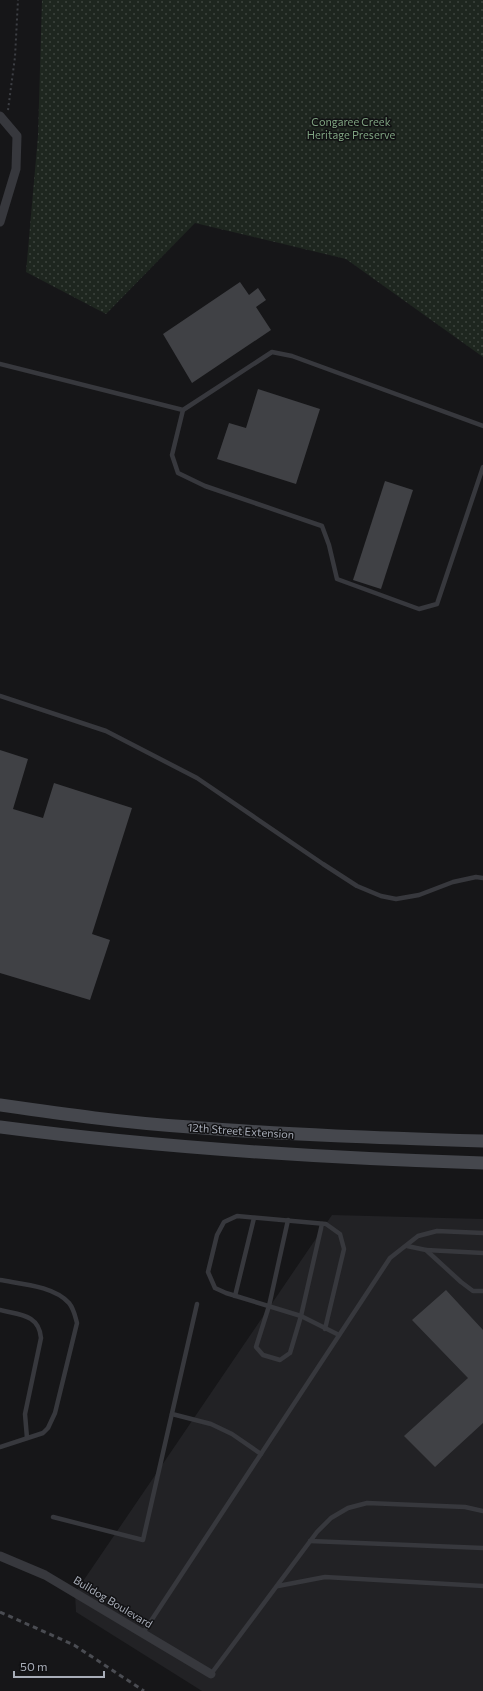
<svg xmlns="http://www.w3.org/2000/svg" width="483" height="1691" viewBox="0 0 483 1691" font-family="Commissioner,sans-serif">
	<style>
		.built { fill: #222225 }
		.park { fill: url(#park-dots) }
		.building { fill: #404145 }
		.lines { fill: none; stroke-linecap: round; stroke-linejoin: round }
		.path { stroke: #3d3f44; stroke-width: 2; stroke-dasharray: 2 3; stroke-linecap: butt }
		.lane { stroke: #37383d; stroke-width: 4.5 }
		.street { stroke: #37383d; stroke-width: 9 }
		.secondary { stroke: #45474d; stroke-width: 13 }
		.rail { stroke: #4a4c52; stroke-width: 3; stroke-dasharray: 5 4; stroke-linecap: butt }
		.labels { text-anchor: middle; stroke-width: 3; stroke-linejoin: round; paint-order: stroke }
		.park-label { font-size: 11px; fill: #7fa381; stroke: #111113 }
		.street-label { font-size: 11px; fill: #a8adb8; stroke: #111113 }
	</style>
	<defs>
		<pattern id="park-dots" width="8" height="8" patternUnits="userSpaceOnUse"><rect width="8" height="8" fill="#1e261f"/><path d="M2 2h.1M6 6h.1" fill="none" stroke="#3c433d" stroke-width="1.8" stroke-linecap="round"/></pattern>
	</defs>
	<rect width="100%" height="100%" fill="#161618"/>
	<!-- built -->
	<polygon class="built" points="332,1215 483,1219 483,1691 202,1691 76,1612 75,1593"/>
	<!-- park -->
	<polygon class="park" points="42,0 483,0 483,357 346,259 195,223 106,314 26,272 38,136"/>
	<!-- building -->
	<g class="building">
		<polygon points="240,282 249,295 258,288 266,300 256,307 271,330 192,383 163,334"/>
		<polygon points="258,389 320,409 296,484 217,459 229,423 246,428"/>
		<polygon points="385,481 413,490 381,589 353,580"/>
		<polygon points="0,750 28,759 13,809 43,818 54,783 132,808 92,934 110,940 90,1000 0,973"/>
		<polygon points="446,1290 483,1330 483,1423 435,1467 404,1436 468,1378 412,1320"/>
	</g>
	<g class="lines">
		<!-- path -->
		<polyline class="path" points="8,110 15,57 18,0"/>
		<!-- lane -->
		<g class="lane">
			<polyline points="0,364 183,410 272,352 292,356 483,426"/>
			<polyline points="183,410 172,455 178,473 205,486 322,526 329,545 337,579 419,609 437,604 483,467"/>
			<polyline points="0,696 106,731 197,778 323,864 357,886 381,896 396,899 419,895 453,882 476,877 483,878"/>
			<polyline points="288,1220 269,1306 256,1347 263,1355 280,1360 290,1353 301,1316 322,1224"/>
			<polyline points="407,1246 426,1250 461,1282 473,1291 483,1291"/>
			<polyline points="426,1250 483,1253"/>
			<path d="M0 1280C22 1284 54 1286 69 1303 74 1309 75 1316 77 1323L55 1413 48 1428 43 1433 0 1447"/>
			<polyline points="235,1296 254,1218"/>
			<path d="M0 1310C19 1315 39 1314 41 1338L25 1414 27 1438"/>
			<polyline points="325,1329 344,1249 340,1234 326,1224 237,1216 224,1222 217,1235 208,1272 215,1288 226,1293 301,1316 339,1335"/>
			<polyline points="172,1414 211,1424 232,1434 261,1454"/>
			<polyline points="53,1517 143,1540 197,1304"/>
			<polyline points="310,1541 483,1548"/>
			<polyline points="278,1586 325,1577 483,1586"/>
			<polyline points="143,1633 390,1258 418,1236 437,1231 483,1233"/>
			<polyline points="211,1674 317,1532 331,1518 348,1508 367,1503 465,1507 483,1511"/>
		</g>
		<!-- street -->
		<g class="street">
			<polyline points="0,116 17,136 16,169 0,222"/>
			<polyline points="0,1556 45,1575 211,1674"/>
		</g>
		<!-- secondary -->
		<g class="secondary">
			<path d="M0 1105C63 1114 126 1123 190 1127 287 1135 385 1138 483 1141"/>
			<path d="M0 1127C160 1148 321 1158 483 1163"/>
		</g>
		<!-- rail -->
		<polyline class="rail" points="0,1612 74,1645 144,1691"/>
	</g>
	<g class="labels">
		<!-- park labels -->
		<g class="park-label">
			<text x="351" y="126">Congaree Creek<tspan x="351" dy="13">Heritage Preserve</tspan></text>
		</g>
		<!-- street labels -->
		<g class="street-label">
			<text transform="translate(241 1131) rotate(4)" y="4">12th Street Extension</text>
			<text transform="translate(113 1602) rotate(31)" y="4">Bulldog Boulevard</text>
		</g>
	</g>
	<!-- scale -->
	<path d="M14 1671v6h90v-6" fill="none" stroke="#a8adb8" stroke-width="2"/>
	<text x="20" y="1671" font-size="12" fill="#a8adb8" stroke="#111113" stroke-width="3" paint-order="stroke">50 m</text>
</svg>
